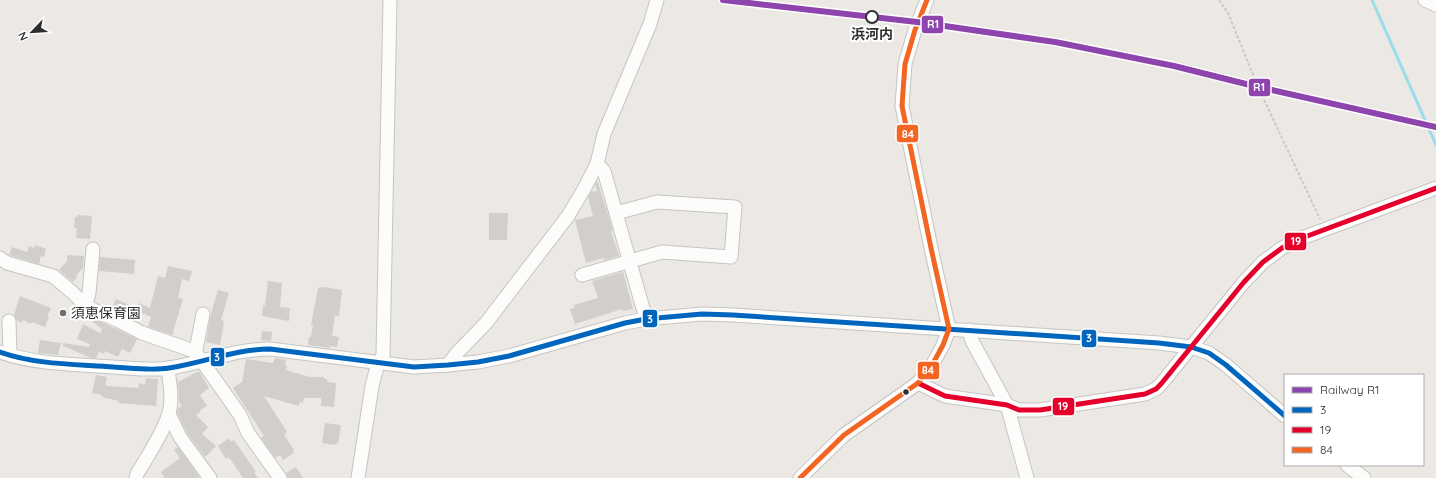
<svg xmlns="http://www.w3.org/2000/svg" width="1436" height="478" viewBox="0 0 1436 478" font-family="Quicksand,'Noto Sans JP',sans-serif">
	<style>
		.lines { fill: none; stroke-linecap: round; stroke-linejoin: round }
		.stream { stroke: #99dcec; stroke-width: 3 }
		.building { fill: #d1cecb }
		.minor-casing { stroke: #c5c5c5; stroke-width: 15 }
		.path { stroke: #c9c9c8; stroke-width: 2; stroke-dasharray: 3 2; stroke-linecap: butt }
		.minor { stroke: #fcfcfb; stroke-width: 13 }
		.bus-1-casing { stroke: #fff; stroke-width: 8 }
		.bus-2-casing { stroke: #fff; stroke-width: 8 }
		.bus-3-casing { stroke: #fff; stroke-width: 8 }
		.bus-1 { stroke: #0065bd; stroke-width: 5 }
		.bus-2 { stroke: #e4002b; stroke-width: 5 }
		.bus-3 { stroke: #f26522; stroke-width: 5 }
		.rail-1-casing { stroke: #fff; stroke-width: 9 }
		.rail-1 { stroke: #8e44ad; stroke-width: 6 }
		.stop-dot { fill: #fff; stroke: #2e2e2e; stroke-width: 2 }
		.poi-dot { fill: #706f6e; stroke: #fff; stroke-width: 1.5 }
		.bus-dot { fill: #2e2e2e; stroke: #fff; stroke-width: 1.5 }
		.labels { text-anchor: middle; stroke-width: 4; stroke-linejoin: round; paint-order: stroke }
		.stop-label { font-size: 14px; font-weight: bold; fill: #2e2e2e; stroke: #fff }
		.poi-label { font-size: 14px; fill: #2e2e2e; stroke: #fff; text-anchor: start }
		.line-badge { stroke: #fff; stroke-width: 1.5 }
		.badge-label { font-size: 11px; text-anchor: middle; font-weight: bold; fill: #fff }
	</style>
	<rect width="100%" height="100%" fill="#ece8e4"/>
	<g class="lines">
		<!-- stream -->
		<polyline class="stream" points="1372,0 1436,145"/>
	</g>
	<!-- building -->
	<g class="building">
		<polygon points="597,180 613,231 611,231 619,256 604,260 603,258 586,263 575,220 593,216 588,197 591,192 597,191 595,184"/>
		<polygon points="489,213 508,213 507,240 489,240"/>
		<polygon points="78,215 92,216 90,239 76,238 77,228 74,228 75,217 77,217"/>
		<polygon points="35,245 46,249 44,257 41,256 39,264 9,255 12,247 27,252 29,246 34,248"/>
		<polygon points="67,255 84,256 83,268 76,276 77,277 73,282 59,270 67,261"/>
		<polygon points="100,257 135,260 134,274 99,271"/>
		<polygon points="168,266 192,271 189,281 182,279 178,298 183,299 173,332 174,332 173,335 148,327 151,317 135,310 139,303 150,308 158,276 165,278"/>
		<polygon points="623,272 633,309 623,311 622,309 575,324 570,309 575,308 574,305 598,298 592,281"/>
		<polygon points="268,281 282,283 280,307 290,308 289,321 262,316 263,305 265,306"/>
		<polygon points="323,287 342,290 339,316 335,315 332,336 339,337 337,347 330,346 330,348 308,345 309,337 311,337 313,325 311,325 318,288"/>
		<polygon points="218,290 229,293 221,320 224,321 220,345 206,342 211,314"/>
		<polygon points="20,296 51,308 47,317 49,317 45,327 32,322 31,324 23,320 22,323 17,320 14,315"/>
		<polygon points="116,299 134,307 130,317 111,309"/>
		<polygon points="89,316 137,339 130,353 122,349 118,357 105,351 104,354 99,352 96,358 91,358 63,346 63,343 89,347 90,344 77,339 83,324 100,333 102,329 88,318"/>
		<polygon points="262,331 272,332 271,341 261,340"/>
		<polygon points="40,340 61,343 58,355 38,353"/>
		<polygon points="275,358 286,360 285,365 287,365 286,370 309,377 324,377 324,379 327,379 327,382 336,383 334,407 321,406 321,398 304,398 303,403 300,402 299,406 264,396 287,432 284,435 294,450 293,451 294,453 283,460 280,455 275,458 261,438 264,436 233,388 242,382 246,359 272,363 273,363"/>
		<polygon points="199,371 209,388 200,395 207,406 200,410 201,412 196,415 208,427 202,434 216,446 205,457 187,433 177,412 178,408 182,406 179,401 178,382"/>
		<polygon points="96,375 107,377 105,385 108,386 138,388 139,383 145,385 146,378 158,379 156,406 119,403 119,401 102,397 102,395 92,393"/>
		<polygon points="325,423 341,425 338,444 336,443 335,445 322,443"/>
		<polygon points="229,438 231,442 234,440 256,472 254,473 258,478 243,478 231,460 228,457 226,459 218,446"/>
		<polygon points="178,447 200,478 165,478 161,472 180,458 174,450"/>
		<polygon points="296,467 303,478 288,478 286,473"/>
	</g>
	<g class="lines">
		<!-- minor casing -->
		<g class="minor-casing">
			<g id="minor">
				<polyline points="1425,0 1436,5"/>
				<polyline points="597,164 604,171 646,319"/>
				<polyline points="0,258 7,263 53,276 72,292 87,307 119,321 142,333 194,351 202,361 240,415 248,433 280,478"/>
				<polyline points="582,275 662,252 731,257 735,207 657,202 616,213"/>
				<polyline points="86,305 89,293 93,249"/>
				<polyline points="9,321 10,355"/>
				<polyline points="969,330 972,341 1007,405 1027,478"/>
				<polyline points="194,351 196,350 203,314"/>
				<path d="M0 352C37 365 76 364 114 367 132 368 151 371 169 368 203 363 235 349 270 349L414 367 448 365 478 362 509 356 625 323 646 319 702 314 733 315 1159 343 1191 347 1209 353 1226 365 1285 416"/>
				<polyline points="448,365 457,353 486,323 568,216 584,189 597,164 604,134 650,24 657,0"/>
				<polyline points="918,383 945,396 1007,405 1019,410 1040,410 1145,394 1156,389 1161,384 1244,282 1263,262 1282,248 1302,238 1436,188"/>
				<polyline points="169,414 180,437 210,478"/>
				<polyline points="1347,465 1364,478"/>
				<path d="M136 478 137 474C147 457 167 427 170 409 173 396 169 381 168 368"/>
				<polyline points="358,478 372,386 378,363 383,356 390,0"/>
				<polyline points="800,478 844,435 918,383 931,367 943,345 949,329 931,248 902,106 905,64 915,30 927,0"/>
			</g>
		</g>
		<!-- path -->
		<polyline class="path" points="1219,0 1228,13 1258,87 1320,219"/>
		<!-- minor -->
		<use href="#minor" class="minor"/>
		<!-- bus-1 casing -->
		<g class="bus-1-casing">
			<path id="bus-1" d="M0 352C37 365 76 364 114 367 132 368 151 371 169 368 203 363 235 349 270 349L414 367 448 365 478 362 509 356 625 323 646 319 702 314 733 315 1159 343 1191 347 1209 353 1226 365 1285 416"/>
		</g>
		<!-- bus-2 casing -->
		<g class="bus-2-casing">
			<polyline id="bus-2" points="918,383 945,396 1007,405 1019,410 1040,410 1145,394 1156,389 1161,384 1244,282 1263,262 1282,248 1302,238 1436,188"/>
		</g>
		<!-- bus-3 casing -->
		<g class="bus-3-casing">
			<polyline id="bus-3" points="800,478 844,435 918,383 931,367 943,345 949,329 931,248 902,106 905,64 915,30 927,0"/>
		</g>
		<!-- bus-1 -->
		<use href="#bus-1" class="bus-1"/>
		<!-- bus-2 -->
		<use href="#bus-2" class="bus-2"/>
		<!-- bus-3 -->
		<use href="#bus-3" class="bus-3"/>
		<!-- rail-1 casing -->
		<g class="rail-1-casing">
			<polyline id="rail-1" points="723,0 917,22 1055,42 1174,66 1258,87 1436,127"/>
		</g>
		<!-- rail-1 -->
		<use href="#rail-1" class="rail-1"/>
	</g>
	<!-- markers -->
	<circle class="stop-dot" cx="872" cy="17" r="6"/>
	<circle class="poi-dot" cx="63" cy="313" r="4"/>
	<circle class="bus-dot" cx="906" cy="392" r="3.5"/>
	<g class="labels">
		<!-- stop labels -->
		<g class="stop-label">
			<text x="872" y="39">浜河内</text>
		</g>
		<!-- poi labels -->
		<g class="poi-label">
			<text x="71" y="318">須恵保育園</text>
		</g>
	</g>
	<g class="line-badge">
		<rect x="921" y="15" width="23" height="19" rx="4" fill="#8e44ad"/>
		<rect x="1248" y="78" width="23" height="19" rx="4" fill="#8e44ad"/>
		<rect x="896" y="124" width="23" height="19" rx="4" fill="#f26522"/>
		<rect x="1284" y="232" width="23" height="19" rx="4" fill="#e4002b"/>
		<rect x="642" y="309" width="16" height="19" rx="4" fill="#0065bd"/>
		<rect x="1081" y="329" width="16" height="19" rx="4" fill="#0065bd"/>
		<rect x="210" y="347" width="15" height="20" rx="4" fill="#0065bd"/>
		<rect x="917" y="361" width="23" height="19" rx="4" fill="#f26522"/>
		<rect x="1052" y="397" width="23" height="19" rx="4" fill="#e4002b"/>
	</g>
	<g class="badge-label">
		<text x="933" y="28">R1</text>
		<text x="1259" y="91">R1</text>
		<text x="908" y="138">84</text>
		<text x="1296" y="245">19</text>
		<text x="650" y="323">3</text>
		<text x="1089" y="342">3</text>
		<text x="217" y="361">3</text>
		<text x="928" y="374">84</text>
		<text x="1063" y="410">19</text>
	</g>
	<!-- legend -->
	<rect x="1284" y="374" width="140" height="92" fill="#ffffff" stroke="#ababab"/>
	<rect x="1292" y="387" width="20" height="6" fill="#8e44ad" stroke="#ababab"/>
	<text x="1320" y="394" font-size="12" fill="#2e2e2e">Railway R1</text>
	<rect x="1292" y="407" width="20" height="6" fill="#0065bd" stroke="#ababab"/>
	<text x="1320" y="414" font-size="12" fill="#2e2e2e">3</text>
	<rect x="1292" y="427" width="20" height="6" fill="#e4002b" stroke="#ababab"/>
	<text x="1320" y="434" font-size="12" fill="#2e2e2e">19</text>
	<rect x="1292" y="447" width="20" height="6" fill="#f26522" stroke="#ababab"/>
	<text x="1320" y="454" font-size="12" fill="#2e2e2e">84</text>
	<!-- north arrow -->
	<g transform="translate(32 32) rotate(245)" stroke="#ffffff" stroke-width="3" paint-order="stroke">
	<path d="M0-3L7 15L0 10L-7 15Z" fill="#2e2e2e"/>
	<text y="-6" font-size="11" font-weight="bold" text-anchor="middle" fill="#2e2e2e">N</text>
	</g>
</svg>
